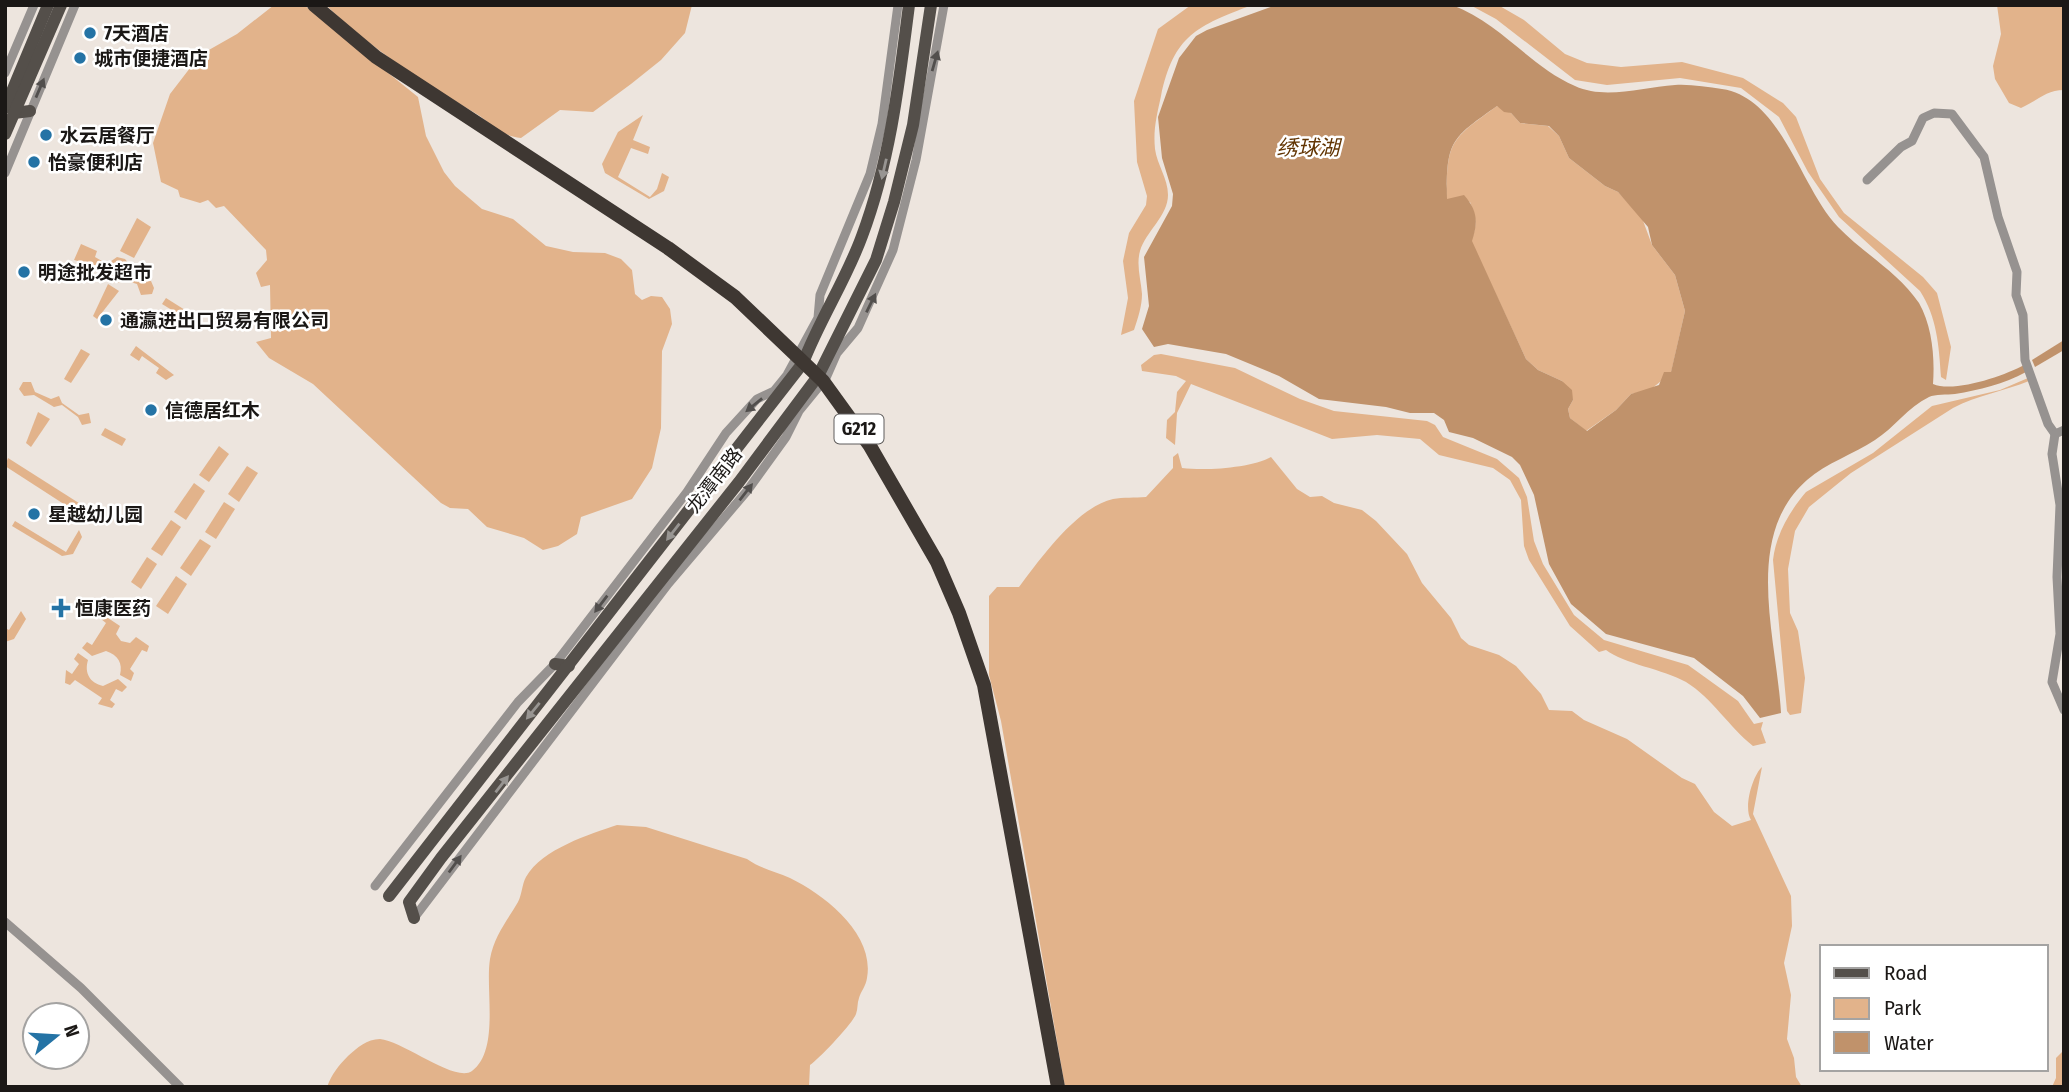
<svg xmlns="http://www.w3.org/2000/svg" width="2069" height="1092" viewBox="0 0 2069 1092" font-family="'Fira Sans Condensed','Noto Sans SC',sans-serif">
	<style>
		.green { fill: #e2b38b }
		.water { fill: #c0926b; fill-rule: evenodd }
		.lines { fill: none; stroke-linecap: round; stroke-linejoin: round }
		.minor { stroke: #969290; stroke-width: 9 }
		.major { stroke: #544f4a; stroke-width: 12 }
		.highway { stroke: #3e3732; stroke-width: 14 }
		.oneway { fill: #524f4d }
		.oneway2 { fill: #989592 }
		.poi-dot { fill: #2473a5; stroke: #fff; stroke-width: 2.5 }
		.labels { text-anchor: middle; stroke-width: 5; stroke-linejoin: round; paint-order: stroke }
		.shield { fill: #fff; stroke: #5f5d5c; stroke-width: 2 }
		.shield-label { font-size: 18px; font-weight: bold; fill: #1b1816 }
		.poi-label { font-size: 19px; font-weight: bold; fill: #1b1816; stroke: #fff; text-anchor: start }
		.street-label { font-size: 19px; fill: #1b1816; stroke: #fff }
		.water-label { font-size: 21px; font-style: italic; fill: #623503; stroke: #fff }
	</style>
	<rect width="100%" height="100%" fill="#ede5de"/>
	<!-- green -->
	<g class="green">
		<polygon points="274,5 304,5 418,97 426,136 444,172 455,186 482,209 513,219 546,246 573,252 605,253 621,259 632,270 635,294 642,300 651,296 662,297 670,309 672,324 662,351 661,428 652,468 632,499 581,517 577,534 558,546 543,550 524,538 487,527 468,509 450,508 441,503 313,384 269,358 256,342 271,338 270,285 261,287 256,273 267,260 266,250 224,206 216,208 208,200 200,203 180,197 178,190 161,182 153,143 170,94 200,55 237,34"/>
		<path d="M326 5H692L685 33 661 60 631 84 593 112 560 110 521 138C498 135 493 124 475 113 422 81 370 48 326 5Z"/>
		<path d="M1191 5H1252C1197 26 1174 35 1161 96 1157 115 1153 129 1155 149 1157 165 1168 178 1168 195 1168 216 1146 231 1140 251 1136 265 1141 280 1142 294 1142 306 1138 318 1134 330L1121 335 1128 298 1123 261 1129 233 1146 205 1147 196 1137 162 1134 101 1158 29Z"/>
		<path d="M1470 5H1498L1524 20 1565 54 1587 63 1621 67 1682 62 1743 78 1783 103 1796 117 1820 179 1844 213 1923 277 1937 293 1951 347 1946 380 1941 377C1939 346 1937 317 1920 291L1839 217 1808 172 1779 117 1741 88 1680 78 1607 85 1575 80 1496 19Z"/>
		<path d="M1997 5H2064V90C2046 90 2037 101 2021 108L2009 103 1995 79 1993 66 2001 34Z"/>
		<path d="M1497 106 1511 113 1520 123 1548 126 1559 136 1569 158 1605 186 1618 192 1642 218 1652 245 1675 275 1685 311 1671 373 1650 390 1631 394 1616 410 1586 431 1570 418 1568 409 1573 400 1562 381 1538 370 1526 359 1471 241C1478 224 1476 218 1470 202L1447 200C1446 140 1452 139 1497 106Z"/>
		<polygon points="643,115 633,140 650,147 648,154 631,148 618,177 650,197 657,189 662,173 669,177 664,191 649,199 605,173 602,164 618,132"/>
		<polygon points="137,218 151,227 134,258 120,251"/>
		<polygon points="81,244 97,251 95,257 107,264 117,257 125,259 130,265 130,277 138,282 151,281 154,288 152,294 141,295 137,284 127,281 114,283 107,277 105,268 74,260"/>
		<polygon points="108,284 119,291 97,319 93,316"/>
		<polygon points="166,298 193,315 190,321 162,304"/>
		<polygon points="136,346 174,375 166,380 156,373 159,368 142,356 139,361 130,355"/>
		<polygon points="81,349 90,354 71,383 64,379"/>
		<path d="M1161 354 1235 368 1300 399 1334 411 1427 421 1435 425 1443 437 1497 459 1519 478 1527 497 1534 541 1543 564 1574 615 1604 640 1688 665 1738 701 1754 724 1763 722 1761 729 1766 743 1753 746C1729 727 1712 698 1686 682 1663 669 1624 664 1606 650L1599 652 1570 626 1529 560 1524 546 1521 500 1510 480 1493 468 1439 455 1420 439 1377 435 1332 439 1191 384 1177 413 1175 445 1166 438 1167 420 1175 412 1177 392 1186 381 1176 376 1142 371 1141 365 1154 355Z"/>
		<path d="M2028 378 2029 381C2005 391 1977 395 1953 408L1851 473 1809 507 1795 531 1788 569 1790 613 1798 631 1805 678 1801 713 1790 715 1787 711 1773 560C1776 534 1790 511 1806 492L1873 453 1932 406 2000 390Z"/>
		<polygon points="23,382 31,382 35,392 51,399 59,396 62,403 79,415 89,413 91,423 82,425 78,417 62,405 54,407 34,395 24,396 19,389"/>
		<polygon points="38,412 50,419 31,447 26,443"/>
		<polygon points="105,428 126,439 122,446 101,435"/>
		<polygon points="219,446 229,454 209,482 199,475"/>
		<path d="M1178 453 1182 468C1206 471 1251 468 1271 457L1297 489 1310 497 1322 496 1334 503 1362 510 1376 521 1407 554 1422 583 1451 618 1461 638 1469 645 1499 655 1516 666 1541 694 1549 710 1572 711 1584 720 1627 739 1682 778 1695 784 1714 812 1732 826 1751 820C1743 807 1753 775 1762 767L1753 814 1791 896 1792 926 1784 963 1791 995 1787 1039 1794 1058 1796 1077 1802 1087H1065L1001 721 989 675V596L997 587H1019C1041 558 1076 508 1113 499 1123 497 1135 498 1146 497L1173 468V457Z"/>
		<polygon points="8,458 93,512 87,519 5,466"/>
		<polygon points="247,466 258,473 239,502 228,494"/>
		<polygon points="194,483 205,491 186,520 174,512"/>
		<polygon points="224,502 235,509 216,539 205,532"/>
		<polygon points="171,520 181,527 162,556 151,549"/>
		<polygon points="15,521 66,552 79,530 82,537 73,554 62,556 12,526"/>
		<polygon points="200,539 211,546 191,576 180,568"/>
		<polygon points="147,557 157,564 141,589 131,582"/>
		<polygon points="176,576 187,584 168,614 156,606"/>
		<polygon points="21,611 26,619 14,639 5,642 5,628 9,630"/>
		<path d="M105 616 120 626 116 634 121 641 130 643 136 637 149 646 147 652 142 650 130 669 134 673 131 681 120 675C123 663 118 655 106 651L92 656 82 648 87 642 92 645 106 623 101 619Z"/>
		<path d="M78 653 88 660C84 673 90 683 103 686L118 679 127 687 122 692 116 689 110 700 115 704 112 708 98 704 102 698 75 680 70 685 65 683 66 670 72 674 79 664 74 659Z"/>
		<path d="M617 825 646 827 747 859C761 869 775 871 790 878 825 895 875 934 867 978 866 986 861 991 859 998 857 1003 858 1009 856 1014 853 1023 819 1059 810 1065L809 1087H327C332 1074 338 1066 348 1056 357 1048 367 1039 380 1039 403 1041 455 1083 472 1071 500 1050 485 990 490 959 494 936 507 921 518 902 522 894 522 884 526 877 542 849 590 834 617 825Z"/>
		<polygon points="2064,1050 2062,1087 2052,1087 2056,1078 2056,1058"/>
	</g>
	<!-- water -->
	<g class="water">
		<path d="M1276 5H1452C1501 23 1529 66 1575 86 1605 100 1643 87 1675 85 1690 84 1707 87 1722 89 1782 98 1800 187 1838 227 1863 253 1898 272 1919 303 1932 326 1935 357 1933 384 1954 393 2004 376 2024 365L2026 372C2004 384 1979 390 1955 394 1947 395 1935 394 1929 397 1908 407 1894 428 1875 440 1854 454 1826 463 1807 480 1742 537 1777 639 1781 713L1760 718 1743 696 1694 658 1606 634 1571 604 1549 564 1534 495 1520 465 1512 457 1473 438 1449 432 1444 420 1434 413H1410L1386 407 1319 399 1279 376 1226 354 1168 344 1154 347 1142 329 1149 306 1144 257 1172 206 1173 194 1162 158 1158 117 1179 58 1196 36 1207 30ZM1497 106 1504 112 1511 113 1520 123 1549 126 1559 136 1569 158 1605 186 1618 192 1648 227 1652 245 1675 275 1685 311 1671 372H1664L1659 385 1631 394 1616 410 1587 431 1570 418 1568 409 1573 400 1572 390 1562 381 1538 370 1526 359 1472 241C1478 222 1478 211 1464 195L1447 199C1446 140 1452 138 1497 106Z"/>
		<polygon points="2064,340 2064,350 2035,367 2032,360"/>
	</g>
	<g class="lines">
		<!-- minor -->
		<g class="minor">
			<polyline points="5,73 34,5"/>
			<polyline points="5,173 75,5"/>
			<polyline points="1867,180 1901,147 1912,141 1923,118 1934,113 1952,114 1984,157 1998,217 2017,272 2016,295 2023,315 2025,360 2048,424 2055,434"/>
			<polyline points="2064,430 2055,434 2052,454 2060,505 2057,577 2060,634 2052,682 2064,710"/>
			<polyline points="375,886 518,702 555,664 687,492 726,433 757,399 774,391 787,375 818,318 820,295 870,174 882,124 898,5"/>
			<polyline points="414,918 668,584 747,491 786,437 799,411 826,378 837,353 858,328 893,250 916,160 944,5"/>
			<polyline points="5,922 81,988 180,1087"/>
		</g>
		<!-- major -->
		<g class="major">
			<polyline points="5,108 48,5"/>
			<polyline points="14,113 30,111"/>
			<polyline points="5,134 61,5"/>
			<polyline points="555,664 569,666"/>
			<path d="M389 896 803 363C820 319 846 280 862 236 890 161 899 84 909 5"/>
			<polyline points="414,918 409,902 441,858 739,482 818,376 876,260 894,202 913,125 931,5"/>
		</g>
		<!-- highway -->
		<polyline class="highway" points="314,5 376,57 668,248 735,297 823,381 870,446 937,562 959,613 984,685 1058,1087"/>
	</g>
	<!-- one-way arrows -->
	<defs><path id="oneway-solid" d="M-6-.8H1V-3.2L6.5 0L1 3.2V.8H-6Z" transform="scale(1.75)"/></defs>
	<g class="oneway">
		<use href="#oneway-solid" transform="translate(935 61) rotate(-74)"/>
		<use href="#oneway-solid" transform="translate(40 88) rotate(-67)"/>
		<use href="#oneway-solid" transform="translate(871 303) rotate(-64)"/>
		<use href="#oneway-solid" transform="translate(754 405) rotate(141)"/>
		<use href="#oneway-solid" transform="translate(746 492) rotate(-52)"/>
		<use href="#oneway-solid" transform="translate(601 604) rotate(127)"/>
		<use href="#oneway-solid" transform="translate(455 864) rotate(-54)"/>
	</g>
	<g class="oneway2">
		<use href="#oneway-solid" transform="translate(884 169) rotate(103)"/>
		<use href="#oneway-solid" transform="translate(673 532) rotate(128)"/>
		<use href="#oneway-solid" transform="translate(533 711) rotate(129)"/>
		<use href="#oneway-solid" transform="translate(502 784) rotate(-52)"/>
	</g>
	<!-- markers -->
	<g class="poi-dot">
		<circle cx="90" cy="33" r="7"/>
		<circle cx="80" cy="58" r="7"/>
		<circle cx="46" cy="135" r="7"/>
		<circle cx="34" cy="162" r="7"/>
		<circle cx="24" cy="272" r="7"/>
		<circle cx="106" cy="320" r="7"/>
		<circle cx="151" cy="410" r="7"/>
		<circle cx="34" cy="514" r="7"/>
		<path d="M57.5 597.5h7v7h7v7h-7v7h-7v-7h-7v-7h7z"/>
	</g>
	<g class="labels">
		<!-- shield labels -->
		<rect class="shield" x="834.5" y="414.5" width="49" height="29" rx="5"/>
		<g class="shield-label">
			<text x="859" y="435">G212</text>
		</g>
		<!-- poi labels -->
		<g class="poi-label">
			<text x="104" y="40">7天酒店</text>
			<text x="94" y="65">城市便捷酒店</text>
			<text x="60" y="142">水云居餐厅</text>
			<text x="48" y="169">怡豪便利店</text>
			<text x="38" y="279">明途批发超市</text>
			<text x="120" y="327">通瀛进出口贸易有限公司</text>
			<text x="165" y="417">信德居红木</text>
			<text x="48" y="521">星越幼儿园</text>
			<text x="75" y="615">恒康医药</text>
		</g>
		<!-- street labels -->
		<g class="street-label">
			<text transform="translate(714 480) rotate(-52)" y="7">龙潭南路</text>
		</g>
		<!-- water labels -->
		<g class="water-label">
			<text x="1308" y="155">绣球湖</text>
		</g>
	</g>
	<!-- border -->
	<rect width="2069" height="1092" fill="none" stroke="#1b1816" stroke-width="14"/>
	<!-- legend -->
	<rect x="1820" y="945" width="228" height="126" fill="#ffffff" stroke="#a4a3a2" stroke-width="2"/>
	<rect x="1834" y="968" width="35" height="10" fill="#544f4a" stroke="#a4a3a2" stroke-width="2"/>
	<text x="1884" y="980" font-size="21" fill="#1b1816">Road</text>
	<rect x="1834" y="998" width="35" height="21" fill="#e2b38b" stroke="#a4a3a2" stroke-width="2"/>
	<text x="1884" y="1015" font-size="21" fill="#1b1816">Park</text>
	<rect x="1834" y="1032" width="35" height="21" fill="#c0926b" stroke="#a4a3a2" stroke-width="2"/>
	<text x="1884" y="1050" font-size="21" fill="#1b1816">Water</text>
	<!-- north arrow -->
	<g transform="translate(56 1036) rotate(72)"><circle r="33" fill="#ffffff" stroke="#a4a3a2" stroke-width="2"/>
	<path d="M0-5L12 26L0 18L-12 26Z" fill="#2473a5"/>
	<text y="-10" font-size="19" font-weight="bold" text-anchor="middle" fill="#1b1816">N</text>
	</g>
</svg>
